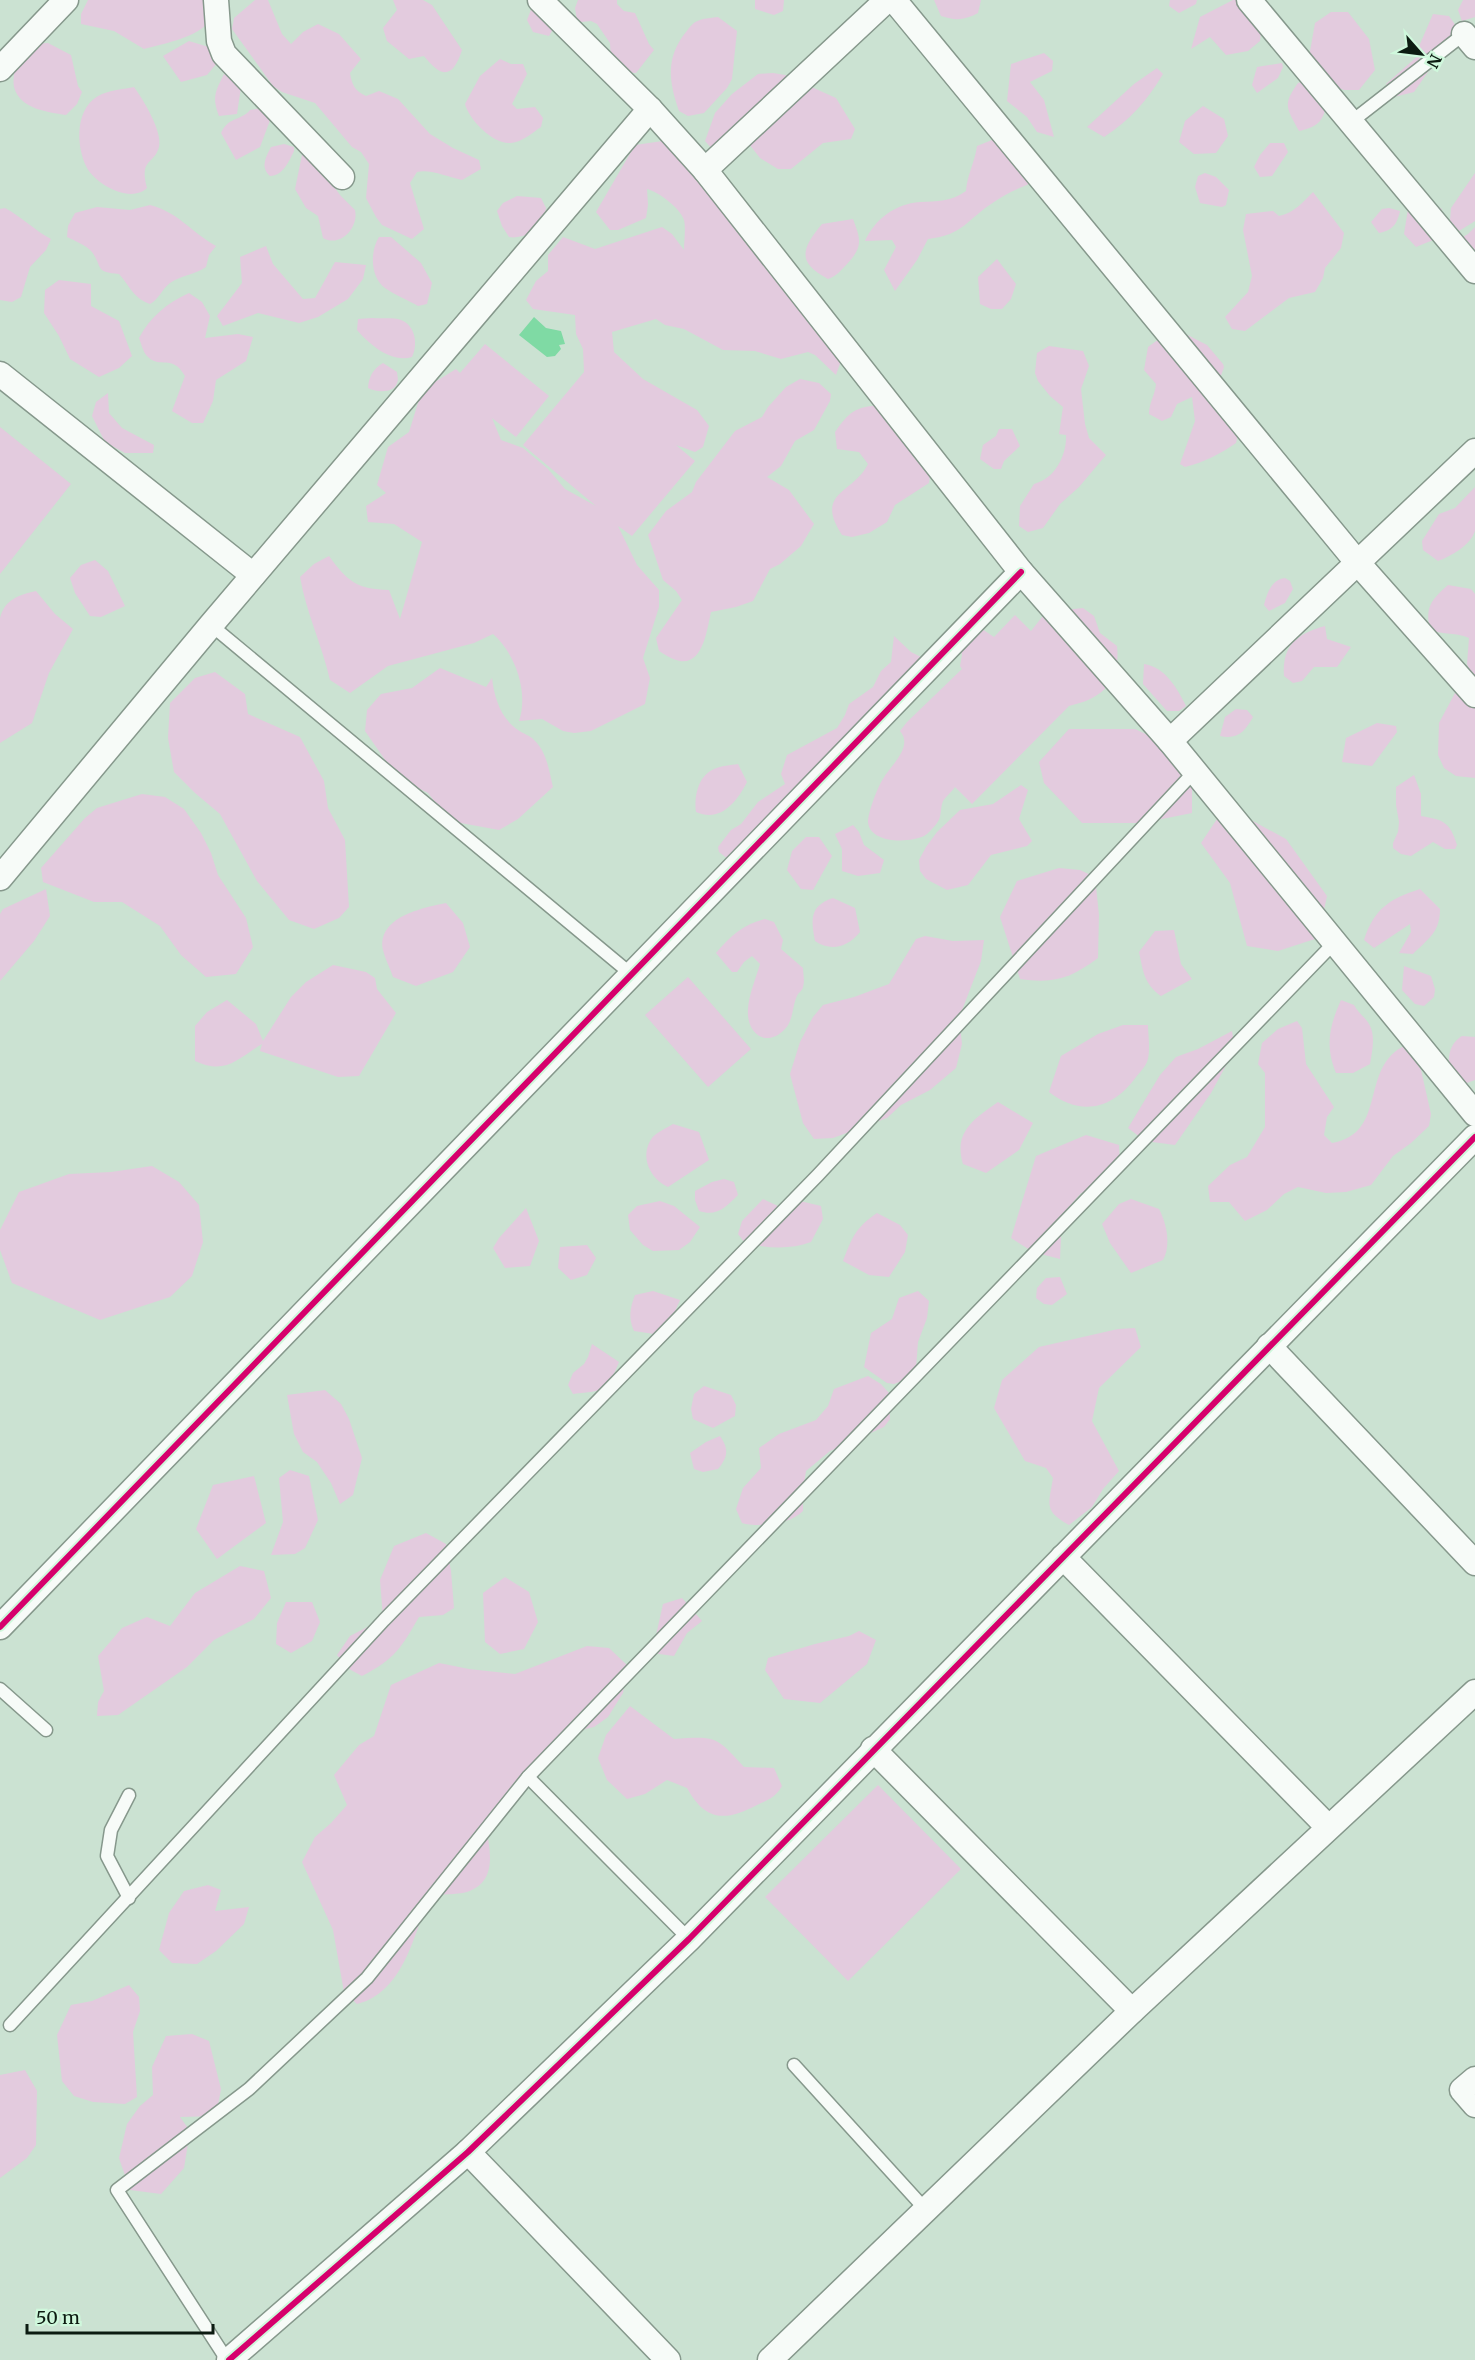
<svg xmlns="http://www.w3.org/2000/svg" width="1475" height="2360" viewBox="0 0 1475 2360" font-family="Merriweather,serif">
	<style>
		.green { fill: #e3cbde }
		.water { fill: #7fdaa4 }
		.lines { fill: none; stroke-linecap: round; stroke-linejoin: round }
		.service-casing { stroke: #86988c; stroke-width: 15 }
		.minor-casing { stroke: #86988c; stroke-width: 27 }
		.service { stroke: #f7fbf8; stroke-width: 12 }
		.minor { stroke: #f7fbf8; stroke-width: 24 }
		.cycleway-casing { stroke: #cff8dc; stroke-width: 10 }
		.cycleway { stroke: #d6006c; stroke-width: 6 }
	</style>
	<rect width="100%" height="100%" fill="#cbe2d2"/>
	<!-- green -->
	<g class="green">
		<path d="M88 0H213C212 5 213 10 212 15 207 36 162 44 144 49L114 31 81 24V14Z"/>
		<path d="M255 0H268L282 34 291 44 303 32 318 24 339 34 361 59 350 73C352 85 355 91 366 96L379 91 398 99 430 134 453 148 479 160 481 169 462 180C447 177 431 169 417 172L410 183 424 229 412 239 382 225 376 217 366 198 369 164 361 152 352 147 315 103 282 92 273 86 232 29 234 18Z"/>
		<path d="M393 0H423L432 5 462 50C453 78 442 79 424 56L409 59 387 41 383 28 397 10Z"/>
		<polygon points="578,0 617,0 617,4 624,11 635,13 649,44 654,50 636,73 624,72 611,58 610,43 597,24 591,21 581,22 577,20 575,8"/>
		<polygon points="755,0 784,0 783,11 774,15 755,9"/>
		<path d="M934 0H981L978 13C965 20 956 21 941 16Z"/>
		<polygon points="1170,0 1197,0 1196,4 1179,13 1169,6"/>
		<polygon points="1233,0 1253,0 1263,14 1260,41 1248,51 1226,55 1210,37 1191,49 1200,17"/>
		<polygon points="1463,0 1475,0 1475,17 1462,21 1458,10"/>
		<polygon points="532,7 555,26 549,36 533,32 527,20"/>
		<polygon points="1331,12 1348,12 1369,39 1375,70 1359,90 1344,90 1316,78 1309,57 1315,23"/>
		<polygon points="1433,14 1449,16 1458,29 1414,92 1394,97 1386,84 1420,54 1420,44"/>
		<path d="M718 17 737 31 732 79 727 88 704 113 688 116 679 111C669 82 665 58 686 32 690 27 693 22 700 20 705 18 712 18 718 17Z"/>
		<polygon points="189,41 212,48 221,58 207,75 181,82 163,56"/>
		<path d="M48 43 71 55 78 86 82 92 77 104 66 115C47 112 20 109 14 87 12 77 17 59 19 49L32 44Z"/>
		<polygon points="1044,53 1053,61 1052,71 1030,82 1044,100 1054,137 1037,132 1027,117 1007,101 1011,64"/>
		<path d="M500 59 511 64H523L527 74 512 104 517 109 535 107 543 118 541 127C532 133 522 142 511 143 494 145 469 120 465 104L480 76Z"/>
		<polygon points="1282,63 1283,67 1278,78 1257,93 1252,85 1257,67"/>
		<path d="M1157 68 1163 74C1147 101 1130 120 1104 137L1087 127 1134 84Z"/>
		<polygon points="773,73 785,75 836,98 855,129 851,139 823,143 791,169 778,169 760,158 749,144 717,154 705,141 715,113 732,94 758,74"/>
		<path d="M224 74 241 87 237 114 219 116C212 97 215 92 224 74Z"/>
		<path d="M1310 80 1327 101C1324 120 1319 127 1299 131 1287 108 1282 105 1298 83Z"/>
		<path d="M134 87C143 99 163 132 159 147 154 165 139 158 147 188 130 204 96 184 87 168 75 145 75 105 102 94 112 90 124 89 134 87Z"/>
		<polygon points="1203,106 1224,119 1228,136 1216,153 1194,154 1179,142 1185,121"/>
		<path d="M268 107 272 115 260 147 236 160 221 133C229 116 241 121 250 110Z"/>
		<path d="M670 140 844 352 836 375 815 355 808 352 781 359 755 351 723 350 684 329 665 325 656 319 612 332 614 352 643 379 697 410 709 426 703 447 695 452 676 445 695 461 632 536 618 526 637 565 659 590V607L643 658 650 678 645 704 591 731 574 733 563 731 542 719 519 721C529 692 515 653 493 634L474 643 388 666 350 693 330 680C322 645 306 612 300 577L314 564 329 556C348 582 357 589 389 590L400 619 422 542 394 524 368 522 366 506 386 493 377 485 388 447 409 432 422 390 456 369 460 373 485 344 549 396 516 437 492 418 501 440 523 448 548 469 565 489 596 506 523 445 584 372 583 349 576 334 575 315 533 309 526 300 536 281 548 271V255L563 237 595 249 662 227 672 234 684 250C684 241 686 228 684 220 680 208 659 192 647 189L648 205 646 218 618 230H610L596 212 635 145Z"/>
		<path d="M992 140C1016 150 1025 159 1029 184 1017 189 1005 194 994 202 967 219 964 235 928 239L917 260 895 291 884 270 896 247 892 240 865 241C875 219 895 204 920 202 937 201 951 202 966 191 967 175 975 162 977 146Z"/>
		<polygon points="1270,143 1284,143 1288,152 1272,176 1260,177 1254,167 1260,155"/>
		<path d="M284 144 294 147V151C289 161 283 176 270 176 260 167 266 157 271 147Z"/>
		<path d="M308 151 340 195 355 210C359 227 341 248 323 238L318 216 306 208 295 189 302 155Z"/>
		<polygon points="1205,173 1216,177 1229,190 1226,205 1222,207 1200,203 1195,187 1198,176"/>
		<polygon points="1475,173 1475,221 1459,231 1450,221 1451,208"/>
		<path d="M1313 192 1344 233 1341 248 1325 268 1323 278 1315 292 1289 298 1245 331 1232 329 1225 317 1248 292 1252 276 1243 230 1246 214 1273 211 1279 216C1294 213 1303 202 1313 192Z"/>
		<polygon points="1416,194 1442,209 1438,238 1416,247 1404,234 1408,209"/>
		<path d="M517 196 541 198 546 208C545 212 544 219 542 223 535 233 520 239 509 237L502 226 497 211 503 203Z"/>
		<path d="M150 205C178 212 191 232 216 246L209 255 206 267C194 275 182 275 170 283 162 289 159 299 150 304 133 298 130 286 119 274 94 272 103 267 92 252 86 245 75 241 67 237L68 226 75 213 97 207 130 210Z"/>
		<path d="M5 208C22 217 34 230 51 239L46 250 30 267 21 297 12 302 0 300V209Z"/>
		<path d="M1389 208 1400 211C1397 224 1393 230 1379 233L1371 222 1382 209Z"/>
		<path d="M853 219C861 240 863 247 847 264 841 270 837 276 828 279 797 263 801 249 822 224Z"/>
		<polygon points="1475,227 1475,280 1469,282 1459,271 1453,243 1468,234"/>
		<path d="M379 237H391L421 263 432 283 427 304 418 306C408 300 395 295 385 288 370 277 370 251 379 237Z"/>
		<polygon points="266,246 273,264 303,299 315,298 335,262 366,265 363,279 348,299 318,317 299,323 258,313 223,326 217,316 242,283 240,257"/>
		<polygon points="997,259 1016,284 1011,299 1002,309 991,309 980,304 978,277"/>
		<polygon points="59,280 91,284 91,306 119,321 132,356 119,368 99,377 70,359 59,336 44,313 45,290"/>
		<path d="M189 293 202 302 210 316 205 338 238 334 253 337 246 361 216 380 213 401 203 423H192L172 411 185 376C172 353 160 370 147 356 143 352 141 343 139 338 150 317 167 303 189 293Z"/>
		<path d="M372 318C381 319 393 317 401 320 416 326 418 345 412 357 391 363 370 345 357 330L358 319Z"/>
		<path d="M1174 328 1207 345 1223 364 1224 367 1217 387 1238 435 1236 443C1220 454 1205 462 1185 467L1180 464 1195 421 1192 397 1177 404 1171 417 1162 421 1149 414C1149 403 1155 395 1156 384L1144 370 1148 347Z"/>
		<path d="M1049 346 1083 351 1089 366 1081 389 1085 424 1089 438 1106 455 1079 487 1060 504 1043 528 1028 532 1019 526 1020 506 1034 484C1055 479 1067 455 1066 435L1059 434 1063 407 1050 396 1038 381 1035 373 1037 353Z"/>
		<path d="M383 363 397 372C397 375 399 379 397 383 394 394 375 392 368 388 369 376 373 369 383 363Z"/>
		<path d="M800 379 819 383 831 394 830 401 814 430 795 441 781 466 767 477 789 490 814 524 801 546 780 564 770 569 753 601 736 607 711 612C707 629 703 669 676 660 670 658 664 654 659 651L656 638 682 600 676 591 663 580 648 535 666 511 692 492 696 482 735 431 762 417 768 407 786 387Z"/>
		<polygon points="108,393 109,413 122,428 154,445 153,453 125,453 105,442 92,416 96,402"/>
		<path d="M880 405 930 475 929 483 895 505 887 522 869 533 852 537 842 535C814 492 853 494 868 464L859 452 837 449 835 432C849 412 855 407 880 405Z"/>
		<polygon points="0,427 71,484 0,574"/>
		<polygon points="999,429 1012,429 1020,446 1004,461 1001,469 994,469 980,459 983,445 996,436"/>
		<path d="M1475 487C1475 499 1475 521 1475 531 1470 546 1451 556 1438 561L1423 550 1422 541 1439 514 1455 508Z"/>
		<polygon points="95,560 108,571 125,606 101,617 90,616 75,593 70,578 81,565"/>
		<path d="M1285 578 1290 581 1293 589 1285 603 1269 611 1264 605C1267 593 1271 580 1285 578Z"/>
		<path d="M1448 585 1471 589 1475 594V682L1467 664 1469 638C1457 632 1443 635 1430 630 1425 607 1431 600 1448 585Z"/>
		<path d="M36 591 55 614 73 629 49 673 32 723 0 743V618C5 599 19 595 36 591Z"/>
		<path d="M1083 608 1094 616 1100 633 1117 646C1121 682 1102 699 1069 706L972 804 955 787C952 792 946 796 943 801 940 808 942 817 937 823 934 827 928 834 924 836 909 843 870 844 868 822 868 813 877 788 883 779 890 766 914 747 900 731L907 722 962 669 960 666 962 655 960 643 976 625 994 637 1015 615 1031 631 1046 612Z"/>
		<path d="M1325 626 1327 639 1351 647 1337 667H1314L1302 681 1293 683 1284 676C1282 646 1296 634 1325 626Z"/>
		<path d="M894 636 911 652 933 663 788 822C775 842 764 865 738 867L719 852 718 847 731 830 741 824 758 802 785 784 781 774 787 755 837 728 845 715 849 704 873 687 881 671 891 662Z"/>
		<path d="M1144 664C1165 667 1177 688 1186 706L1179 711H1167L1143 684Z"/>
		<path d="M440 668 486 687 492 678C494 697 501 719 518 730 523 734 530 735 534 740 547 752 549 771 553 787L518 819 499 830 450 821 428 793 397 777 365 731 367 710 381 694 412 688Z"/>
		<polygon points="215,672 245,694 248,714 300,737 324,781 328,808 345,840 349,907 339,918 314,929 289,920 257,881 220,814 195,793 174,772 168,738 170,703 195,678"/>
		<polygon points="1455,693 1475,695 1475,778 1456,776 1444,768 1438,755 1439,723"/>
		<path d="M1236 709 1247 710 1253 717C1245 731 1238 740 1220 736L1225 717Z"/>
		<polygon points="1377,723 1396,726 1397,732 1372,766 1342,762 1346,738"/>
		<polygon points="1069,729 1135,729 1192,756 1192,813 1142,823 1082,823 1044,783 1039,762"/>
		<path d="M738 764 747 782C737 802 720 823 696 812 694 796 698 776 714 769 721 766 731 765 738 764Z"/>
		<path d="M1414 775 1421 794V816C1444 820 1450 822 1457 845L1455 849H1445L1433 842 1411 856 1401 854 1393 848V843L1398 832 1399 822 1396 805V787Z"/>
		<polygon points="1021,785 1028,790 1019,819 1032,841 1027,846 991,855 968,885 947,890 926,879 920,871 919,860 926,847 937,832 960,810 993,804"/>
		<polygon points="142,794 165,797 184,809 201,833 211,853 218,875 246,918 253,947 236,974 206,977 181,955 160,926 122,902 94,902 43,882 41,868 85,818 97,808"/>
		<polygon points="1219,816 1251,820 1286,839 1327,896 1318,938 1278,951 1247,946 1230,883 1201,843"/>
		<polygon points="853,825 859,832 864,845 884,860 880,873 858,876 842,871 842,849 835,834"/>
		<polygon points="806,837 819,837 832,856 813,890 801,889 787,870 792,851"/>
		<path d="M1059 868 1080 870 1095 877 1099 915 1098 958C1071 978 1055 984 1020 979L1000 917 1017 881Z"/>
		<polygon points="46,889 50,916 34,941 0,981 0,914 3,909"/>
		<path d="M1420 889 1440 909C1440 932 1429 938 1413 954L1399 953 1411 932 1410 924 1374 948 1364 940C1374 909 1389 899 1420 889Z"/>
		<path d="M833 898 855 908 860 932C848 947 831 952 815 941 811 920 809 906 833 898Z"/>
		<path d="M446 903 463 923 470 947 453 972 416 986 393 977C390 968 385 959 383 950 377 917 422 908 446 903Z"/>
		<path d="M765 919 774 922 783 940 781 949 803 968C803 973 805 981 803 987 803 989 800 992 798 994 792 1004 794 1020 785 1029 766 1049 746 1033 748 1009 749 994 756 978 760 964L752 956 744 962 737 972H732L716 953C730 936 744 924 765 919Z"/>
		<path d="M1174 930 1181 964 1192 979 1161 996C1144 984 1143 971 1139 952L1155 931Z"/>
		<polygon points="925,936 953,941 984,940 981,961 959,1018 962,1044 956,1068 930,1090 901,1105 887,1118 833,1138 814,1139 803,1123 790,1074 800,1042 813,1017 823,1005 854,997 889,984 916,939"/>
		<path d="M333 965 366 972 375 978 377 989 396 1013 359 1076 338 1077 260 1051 262 1044C236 1060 226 1075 195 1061V1026L207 1012 227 1000 256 1024 263 1041 291 997 306 982Z"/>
		<polygon points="1404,966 1431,976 1435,989 1434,997 1424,1006 1415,1004 1402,990"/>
		<polygon points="688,977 751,1049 708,1087 645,1015"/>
		<path d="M1341 1000 1354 1005C1358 1013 1365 1017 1369 1024 1376 1035 1372 1052 1370 1064L1353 1073H1336C1325 1046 1329 1027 1341 1000Z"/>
		<path d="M1297 1021 1302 1028 1306 1064 1334 1107 1327 1117 1324 1135 1332 1143C1389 1133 1358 1067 1406 1045L1421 1070 1431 1114 1429 1126 1411 1143 1393 1156 1371 1185 1346 1192 1326 1193 1298 1187 1284 1194 1267 1210 1245 1221 1229 1202H1210L1208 1186 1230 1165 1247 1157 1265 1127V1073L1258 1064 1262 1043 1278 1029Z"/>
		<path d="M1123 1025H1148C1148 1035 1151 1052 1147 1062 1145 1067 1140 1072 1136 1077 1113 1109 1081 1117 1049 1092L1061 1056 1098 1034Z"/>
		<polygon points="1232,1031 1235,1049 1211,1093 1175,1145 1145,1141 1128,1128 1160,1075 1176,1057 1198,1049"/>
		<path d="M1462 1036 1475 1037V1080L1464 1084 1449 1071C1448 1056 1449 1044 1462 1036Z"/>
		<path d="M998 1102 1033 1123 1019 1150 986 1173 963 1164C953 1132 975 1118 998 1102Z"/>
		<path d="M673 1124 699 1132 709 1160 668 1187C650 1179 639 1156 652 1138 657 1132 667 1128 673 1124Z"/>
		<polygon points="1086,1135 1119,1145 1120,1165 1101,1189 1081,1193 1062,1215 1060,1259 1033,1252 1011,1238 1036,1156"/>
		<polygon points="152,1166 179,1182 199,1205 203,1242 192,1276 170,1297 100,1320 12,1283 0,1250 0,1230 19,1192 69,1174 111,1172"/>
		<path d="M724 1179 734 1182 738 1195C726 1207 717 1217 699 1211L695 1200V1191L712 1182Z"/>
		<path d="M763 1199 780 1207 800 1201 821 1206 823 1219 811 1242C789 1250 767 1248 745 1243L738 1234 742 1221Z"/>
		<path d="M1131 1199 1159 1209C1167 1224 1171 1246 1163 1260L1131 1273 1110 1243 1102 1224 1119 1204Z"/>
		<polygon points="660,1201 674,1206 700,1227 690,1242 679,1250 653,1251 643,1245 630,1230 628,1215 637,1206"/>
		<polygon points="526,1208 539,1241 530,1266 505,1268 493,1248 499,1238"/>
		<path d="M877 1213 900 1225 908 1235 905 1252 889 1277 869 1275 843 1261C852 1238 855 1228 877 1213Z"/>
		<polygon points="587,1245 596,1258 587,1275 571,1280 558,1268 560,1247"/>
		<polygon points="1060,1277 1067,1294 1052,1305 1044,1304 1036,1298 1037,1288 1046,1278"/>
		<path d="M653 1291 680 1300 672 1318 654 1334 634 1331C628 1318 630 1308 635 1295Z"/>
		<polygon points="918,1291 929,1301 927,1318 918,1342 916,1368 909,1378 894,1384 887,1383 864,1367 871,1333 892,1319 899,1298"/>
		<path d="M1135 1328 1141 1347 1099 1388 1092 1421 1119 1471 1103 1489 1092 1507 1069 1525C1043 1511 1049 1504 1053 1478L1046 1468 1025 1461 994 1408 1002 1380 1039 1347 1118 1329Z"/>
		<path d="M592 1344 619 1362C606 1393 606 1390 573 1394L568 1385 573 1373 584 1364 588 1357Z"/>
		<path d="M868 1376 881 1384 889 1393 890 1419 884 1427 830 1451 806 1471 803 1490V1511C791 1524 759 1528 742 1523L736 1509 743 1488 761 1468 759 1448 779 1434 816 1420 828 1406 834 1389Z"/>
		<polygon points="704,1386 731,1395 736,1405 735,1416 713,1428 693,1419 691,1409 694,1394"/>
		<polygon points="325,1390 341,1404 349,1419 362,1458 353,1495 340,1504 331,1483 317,1462 303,1452 294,1434 287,1395"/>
		<path d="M720 1436C729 1449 728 1457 718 1469L703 1472 694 1469 690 1453 706 1442Z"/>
		<polygon points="290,1470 309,1476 318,1520 305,1548 295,1554 271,1555 283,1522 279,1478"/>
		<polygon points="254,1476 266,1523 217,1559 196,1529 213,1485"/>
		<path d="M426 1533 446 1544 451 1571 454 1608 443 1615 419 1617C401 1648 395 1659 362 1676L349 1669 337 1655 350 1636 383 1619 380 1580 394 1546Z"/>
		<polygon points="240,1566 264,1571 271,1598 254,1619 214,1640 187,1667 118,1715 97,1716 98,1702 104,1691 98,1656 122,1628 147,1617 170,1626 195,1593"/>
		<polygon points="505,1577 529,1592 538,1622 524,1649 500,1654 485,1642 483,1593"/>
		<polygon points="682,1598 702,1621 687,1633 674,1656 652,1653 663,1604"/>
		<polygon points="286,1602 312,1602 320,1622 312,1641 291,1653 276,1644 277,1623"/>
		<polygon points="859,1631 876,1640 867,1664 820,1703 784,1699 765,1670 768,1658 815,1644 849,1636"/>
		<path d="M587 1646 609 1648 628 1666 623 1693 608 1717 594 1727 564 1734 486 1827C490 1850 498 1882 467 1892 456 1895 441 1894 429 1895 415 1934 403 1993 357 2004L344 1992 333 1930 302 1862 315 1837 331 1823 347 1805 334 1775 359 1745 374 1736 391 1685 439 1663 469 1669 515 1674Z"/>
		<path d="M630 1706 674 1739C716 1736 716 1736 744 1767L774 1768 782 1786C776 1797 768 1800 757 1805 725 1822 705 1821 687 1788L667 1780 645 1794 627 1799 607 1780 598 1758 606 1735Z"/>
		<polygon points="878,1785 961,1869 848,1981 765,1897"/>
		<polygon points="208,1885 221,1890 215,1911 249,1907 244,1924 216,1951 197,1964 172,1963 159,1950 169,1913 184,1891"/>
		<polygon points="129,1985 139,1997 140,2011 133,2032 137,2097 125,2104 93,2102 74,2096 62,2081 57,2035 71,2005 92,2001"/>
		<polygon points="192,2034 209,2041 221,2089 216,2116 180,2117 190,2131 184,2168 161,2194 130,2190 119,2158 127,2124 140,2106 153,2095 152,2067 166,2036"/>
		<polygon points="25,2070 37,2091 36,2145 27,2158 0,2178 0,2075"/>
	</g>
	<!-- water -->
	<polygon class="water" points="534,317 546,328 561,331 565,344 559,345 561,349 555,356 547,357 519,335"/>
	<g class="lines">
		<!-- service casing -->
		<g class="service-casing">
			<g id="service">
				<polyline points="1351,122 1464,34"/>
				<polyline points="211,625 631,974"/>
				<polyline points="0,1689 46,1730"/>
				<polyline points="528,1777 689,1939"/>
				<polyline points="129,1795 111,1830 107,1856 129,1898"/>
				<polyline points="10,2025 384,1620 818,1175 1195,771"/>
				<polyline points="794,2065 926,2210"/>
				<polyline points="227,2360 117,2190 249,2089 367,1978 528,1777 1335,942"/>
			</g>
		</g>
		<!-- minor casing -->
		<g class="minor-casing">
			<g id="minor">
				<polyline points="216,0 219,41 224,54 342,177"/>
				<polyline points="540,0 650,109 705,170 1021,572 1170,741 1475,1114"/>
				<polyline points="894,0 1357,562 1475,695"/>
				<polyline points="1249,0 1475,271"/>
				<polyline points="1464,34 1475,47"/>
				<polyline points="0,69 66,0"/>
				<polyline points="705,170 887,0"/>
				<polyline points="0,374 253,575"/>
				<polyline points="1170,741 1475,451"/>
				<polyline points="0,878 211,625 650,109"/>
				<polyline points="1269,1346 1475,1563"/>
				<polyline points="1063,1557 1328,1827"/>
				<polyline points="0,1627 1021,572"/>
				<polyline points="873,1749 1132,2011"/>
				<polyline points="1475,2079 1462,2090 1475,2105"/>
				<polyline points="468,2152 668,2360"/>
				<polyline points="229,2360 468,2152 689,1939 1475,1137"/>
				<polyline points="770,2360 1132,2011 1475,1692"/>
			</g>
		</g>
		<!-- service -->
		<use href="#service" class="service"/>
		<!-- minor -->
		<use href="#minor" class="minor"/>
		<!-- cycleway casing -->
		<g class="cycleway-casing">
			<g id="cycleway">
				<polyline points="0,1627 1021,572"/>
				<polyline points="229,2360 468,2152 689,1939 1475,1137"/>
			</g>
		</g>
		<!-- cycleway -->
		<use href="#cycleway" class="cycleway"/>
	</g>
	<!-- north arrow -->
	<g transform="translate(1421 54) rotate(118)" stroke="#cff8dc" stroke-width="4.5" paint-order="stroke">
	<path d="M0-4.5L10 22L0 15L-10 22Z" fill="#0c1b11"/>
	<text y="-9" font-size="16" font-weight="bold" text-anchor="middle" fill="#0c1b11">N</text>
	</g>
	<!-- scale -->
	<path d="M27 2324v9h186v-9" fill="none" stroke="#0c1b11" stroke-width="3"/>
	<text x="36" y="2324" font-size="18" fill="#0c1b11" stroke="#cff8dc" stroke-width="4.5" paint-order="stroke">50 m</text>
</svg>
